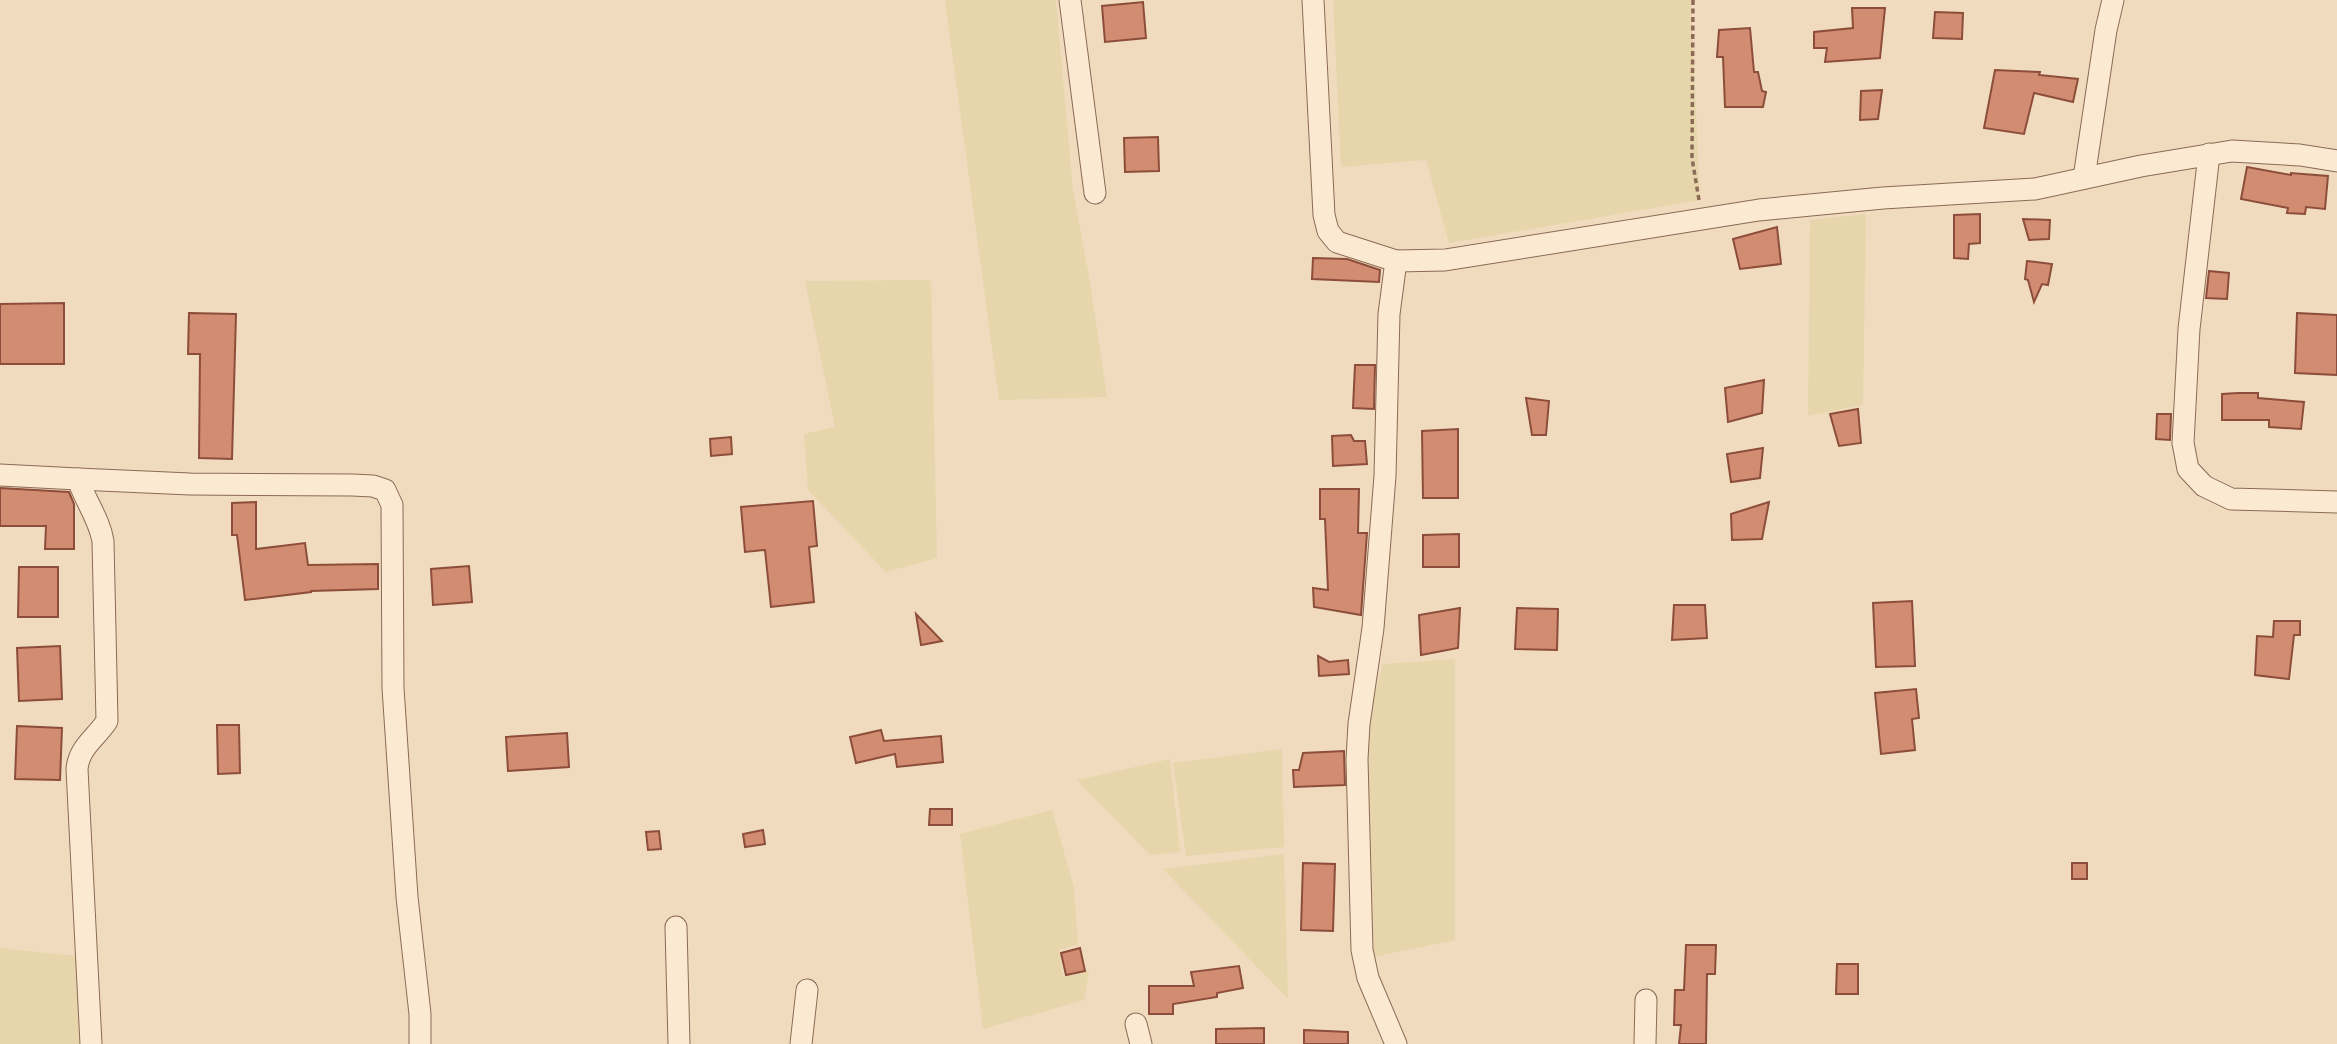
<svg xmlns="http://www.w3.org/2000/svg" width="2337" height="1044" viewBox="0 0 2337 1044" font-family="Merriweather,serif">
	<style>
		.farmland { fill: #e7d5ab }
		.building { fill: #d28c71; stroke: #8c4e3a; stroke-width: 2 }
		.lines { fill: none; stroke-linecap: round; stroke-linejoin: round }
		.minor-casing { stroke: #8b6a56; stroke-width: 23 }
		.path { stroke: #8b6a56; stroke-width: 3.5; stroke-dasharray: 5 3.5; stroke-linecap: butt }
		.minor { stroke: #fbe9d2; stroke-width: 21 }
	</style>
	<rect width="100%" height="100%" fill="#f1dbbf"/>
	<!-- farmland -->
	<g class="farmland">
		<polygon points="945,0 1056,0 1073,190 1090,282 1107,397 999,400"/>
		<polygon points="1333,0 1691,0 1700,200 1449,243 1426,160 1341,167"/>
		<polygon points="1866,214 1863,405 1808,416 1810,220"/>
		<polygon points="931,280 937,558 886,572 808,490 804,434 835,427 805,281"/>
		<polygon points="1455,659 1455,940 1373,957 1364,731 1383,664"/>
		<polygon points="1282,749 1284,847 1186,856 1173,763"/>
		<polygon points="1170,759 1180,852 1150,855 1077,780"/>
		<polygon points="1052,810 1074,887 1078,944 1059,950 1063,976 1089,971 1084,1000 983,1029 960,834"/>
		<polygon points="1284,854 1288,999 1163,869"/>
		<polygon points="0,948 86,957 89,1044 0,1044"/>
	</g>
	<!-- building -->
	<g class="building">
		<polygon points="1143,2 1146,38 1105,42 1102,6"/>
		<polygon points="1852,8 1885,8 1880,58 1825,62 1827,48 1814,48 1814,32 1853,28"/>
		<polygon points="1935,12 1963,13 1962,39 1933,38"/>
		<polygon points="1750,28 1754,72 1758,72 1762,91 1766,92 1763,107 1725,107 1723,57 1717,57 1719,30"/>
		<polygon points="1995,70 2040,72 2039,75 2078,79 2073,102 2034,93 2024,134 1984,128"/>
		<polygon points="1882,90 1878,119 1860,120 1861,91"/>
		<polygon points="1158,137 1159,171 1125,172 1124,138"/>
		<polygon points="2247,167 2291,175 2291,173 2328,176 2325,209 2306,207 2305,214 2287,213 2288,208 2241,199"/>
		<polygon points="1980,214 1980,243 1969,244 1968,259 1954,258 1954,215"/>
		<polygon points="2023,219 2050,220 2049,239 2029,240"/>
		<polygon points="1777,227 1781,264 1740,269 1733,239"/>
		<polygon points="1313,258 1347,259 1380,270 1379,282 1312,279"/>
		<polygon points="2027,261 2052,264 2048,285 2042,284 2034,302 2028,280 2025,279"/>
		<polygon points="2209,271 2229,273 2227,299 2206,298"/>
		<polygon points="64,303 64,364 0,364 0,304"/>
		<polygon points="189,313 236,314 232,459 199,458 200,354 188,354"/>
		<polygon points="2297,313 2337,315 2337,375 2295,373"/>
		<polygon points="1355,365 1375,365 1374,409 1353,408"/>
		<polygon points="1764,380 1762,413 1728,422 1725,388"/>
		<polygon points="2238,393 2258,393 2258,398 2304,402 2301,429 2269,427 2269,420 2222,420 2222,394"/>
		<polygon points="1526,398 1549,401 1546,435 1532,435"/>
		<polygon points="1858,409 1861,443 1839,446 1830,414"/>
		<polygon points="2157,414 2171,414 2170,440 2156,439"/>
		<polygon points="1458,429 1458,498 1423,498 1422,431"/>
		<polygon points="1351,435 1354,441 1365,441 1367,464 1333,466 1332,436"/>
		<polygon points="731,437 732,454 711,456 710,439"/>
		<polygon points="1763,448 1760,478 1731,482 1727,454"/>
		<polygon points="0,488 69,492 74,504 74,549 45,549 46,526 0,526"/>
		<polygon points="1320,489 1359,489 1358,533 1367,533 1361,615 1314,607 1313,588 1328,590 1325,519 1320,519"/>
		<polygon points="813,501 817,546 809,547 814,602 771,607 765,550 745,552 741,507"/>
		<polygon points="256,502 256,549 305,543 308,565 378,564 378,589 311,591 311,592 245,600 237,535 232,535 232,503"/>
		<polygon points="1769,502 1762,539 1732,540 1731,514"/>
		<polygon points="1459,534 1459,567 1423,567 1423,535"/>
		<polygon points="469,566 472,602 433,605 431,569"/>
		<polygon points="19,567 58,567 58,617 18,617"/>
		<polygon points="1912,601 1915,666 1876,667 1873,603"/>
		<polygon points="1674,605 1705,605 1707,638 1672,640"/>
		<polygon points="1460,608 1458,648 1421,655 1419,615"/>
		<polygon points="1517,608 1558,609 1557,650 1515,649"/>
		<polygon points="916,614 942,641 921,645"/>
		<polygon points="2274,621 2300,621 2300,635 2294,635 2289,679 2255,675 2257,636 2273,637"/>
		<polygon points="60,646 62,699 19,701 17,648"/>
		<polygon points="1318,656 1329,662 1348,660 1349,674 1319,676"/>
		<polygon points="1916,689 1919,718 1912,719 1915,750 1881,754 1875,693"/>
		<polygon points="217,725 239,725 240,773 218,774"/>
		<polygon points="17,726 62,728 60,780 15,779"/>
		<polygon points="881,730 884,741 941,736 943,762 897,767 895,754 856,763 850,737"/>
		<polygon points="567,733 569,767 508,771 506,737"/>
		<polygon points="1344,751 1345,785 1294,787 1293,770 1299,770 1303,753"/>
		<polygon points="930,809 952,809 952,825 929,825"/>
		<polygon points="763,830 765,844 745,847 743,834"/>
		<polygon points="659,831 661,849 648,850 646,832"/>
		<polygon points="1303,863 1335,864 1333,931 1301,930"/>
		<rect x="2072" y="863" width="15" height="16"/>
		<polygon points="1686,945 1716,945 1715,974 1707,974 1706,1044 1679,1044 1681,1025 1674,1025 1675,990 1684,990"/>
		<polygon points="1080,948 1085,971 1066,975 1061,953"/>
		<polygon points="1837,964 1858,964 1858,994 1836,994"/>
		<polygon points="1239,966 1243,988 1217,993 1217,997 1173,1004 1173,1014 1149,1014 1149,986 1194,986 1191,972"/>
		<polygon points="1264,1028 1264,1044 1216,1044 1216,1029"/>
		<polygon points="1304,1030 1348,1032 1348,1044 1304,1044"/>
	</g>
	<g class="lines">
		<!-- minor casing -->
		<g class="minor-casing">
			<g id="minor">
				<polyline points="1070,0 1095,193"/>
				<polyline points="1313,0 1324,215 1328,231 1337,242 1396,261 1445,260 1759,210 1883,198 2035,189 2141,166 2232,151 2300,155 2337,161"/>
				<polyline points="2209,154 2189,329 2183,443 2188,469 2204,486 2231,499 2337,502"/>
				<polyline points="2084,178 2106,30 2113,0"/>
				<polyline points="1396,261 1389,314 1385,476 1373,628 1359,724 1357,759 1362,950 1368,978 1396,1044"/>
				<path d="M0 475 78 479C85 501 99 518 103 541L107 721C96 738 79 747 77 769L91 1044"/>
				<polyline points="78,479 190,484 352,485 373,486 385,490 392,505 393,688 407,897 420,1014 420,1044"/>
				<polyline points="676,927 679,1044"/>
				<polyline points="1136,1024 1141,1044"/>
				<polyline points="801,1044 807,990"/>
				<polyline points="1645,1044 1646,1000"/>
			</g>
		</g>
		<!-- path -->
		<polyline class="path" points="1693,0 1692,158 1699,200"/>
		<!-- minor -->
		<use href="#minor" class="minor"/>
	</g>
</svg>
